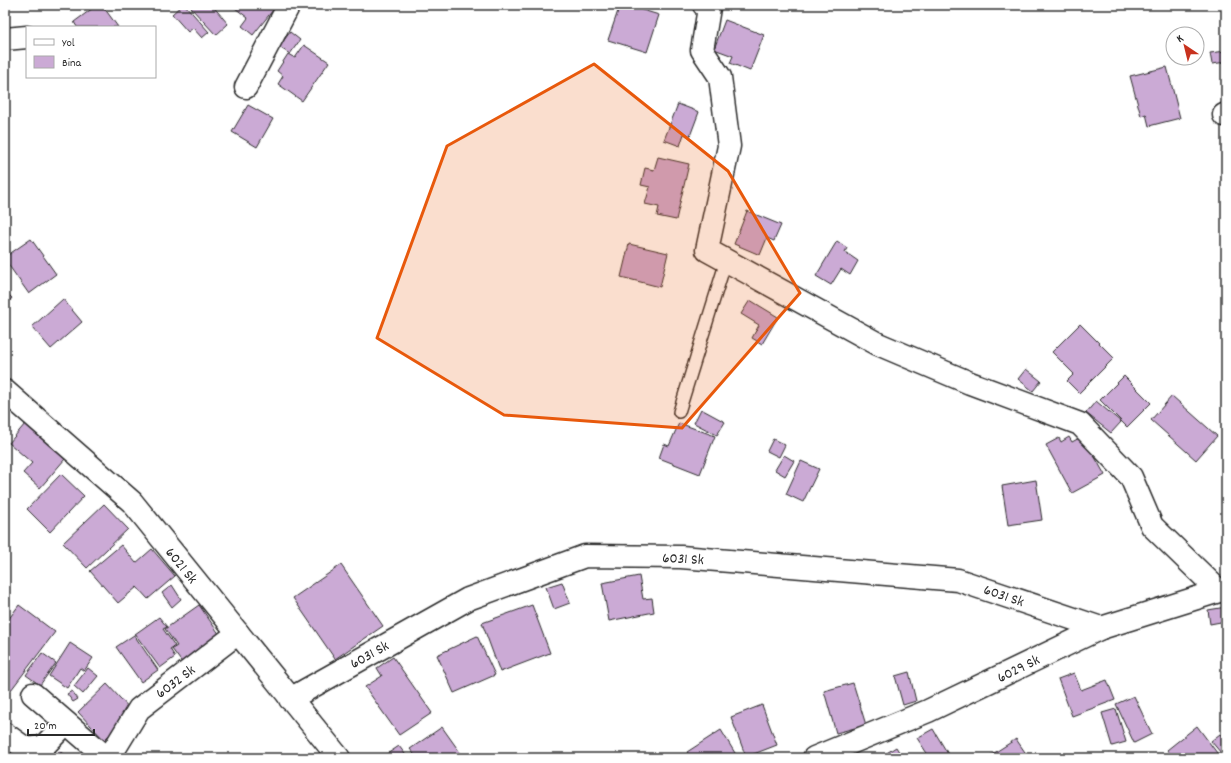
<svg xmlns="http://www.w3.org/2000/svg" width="1231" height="763" viewBox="0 0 1231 763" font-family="Dekko,sans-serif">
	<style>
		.building { fill: #cbaad5; stroke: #2b2b2b }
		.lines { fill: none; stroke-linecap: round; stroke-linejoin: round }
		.service-casing { stroke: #2b2b2b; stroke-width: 14 }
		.minor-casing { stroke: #2b2b2b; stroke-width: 25 }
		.tertiary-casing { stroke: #2b2b2b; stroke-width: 25 }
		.service { stroke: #fff; stroke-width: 11 }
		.minor { stroke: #fff; stroke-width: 22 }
		.tertiary { stroke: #fff; stroke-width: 22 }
		.marked { fill: #e8590c; fill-opacity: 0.2; stroke: #e8590c; stroke-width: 3; stroke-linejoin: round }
		.labels { text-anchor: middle; stroke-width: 4; stroke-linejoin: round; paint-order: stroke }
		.street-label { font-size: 15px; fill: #2b2b2b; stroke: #fff }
	</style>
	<rect width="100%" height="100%" fill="#fff"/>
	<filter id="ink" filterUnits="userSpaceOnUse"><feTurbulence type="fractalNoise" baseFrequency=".025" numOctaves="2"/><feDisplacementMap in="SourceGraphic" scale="8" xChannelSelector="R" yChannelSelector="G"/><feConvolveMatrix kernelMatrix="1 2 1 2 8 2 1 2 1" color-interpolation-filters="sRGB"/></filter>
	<g filter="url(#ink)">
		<!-- building -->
		<g class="building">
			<polygon points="97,5 102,5 118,27 77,27 74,22"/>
			<polygon points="182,5 185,5 209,32 202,38 193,28 188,32 172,14"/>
			<polygon points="194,5 212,5 228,24 216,35 191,8"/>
			<polygon points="238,5 277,5 253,35 242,26 248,18 235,8"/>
			<polygon points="620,5 626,5 659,15 647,52 608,40"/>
			<polygon points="725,20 764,35 750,71 730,63 733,56 714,49"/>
			<polygon points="290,32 300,40 290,54 279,47"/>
			<polygon points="304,45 329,62 302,101 278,84 283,76 277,71 288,54 295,58"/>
			<polygon points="1226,51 1226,62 1212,64 1210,53"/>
			<polygon points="1167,67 1180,118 1149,126 1146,114 1141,116 1130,76"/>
			<polygon points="678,104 699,112 690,136 684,134 680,146 664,140"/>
			<polygon points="248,105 273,119 257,147 232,132"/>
			<polygon points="658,157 689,164 676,220 657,216 659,207 645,204 650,187 641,185 645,168 654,170"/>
			<polygon points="747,211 781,225 774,241 767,238 760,255 734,244"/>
			<polygon points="31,239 56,274 29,294 5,260 5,257"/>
			<polygon points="837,241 847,248 845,252 858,261 850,275 841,269 831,285 816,276"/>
			<polygon points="629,244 668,253 660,287 621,277"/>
			<polygon points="5,291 12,298 5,306"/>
			<polygon points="63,299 82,322 51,349 32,327"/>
			<polygon points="750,300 778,317 762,344 752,338 759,325 741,314"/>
			<polygon points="1080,324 1114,358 1079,393 1067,381 1074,374 1052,352"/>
			<polygon points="1026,369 1041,381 1033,391 1018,379"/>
			<polygon points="1124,376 1151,403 1127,427 1100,400"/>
			<polygon points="1172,396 1217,436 1196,460 1151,420"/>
			<polygon points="1096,401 1121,422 1111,433 1086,413"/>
			<polygon points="701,409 725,422 717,435 694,423"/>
			<polygon points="679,423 715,436 700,474 659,458 664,444 669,446"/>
			<polygon points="25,424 65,459 40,488 23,473 32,463 9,443"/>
			<polygon points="1083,436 1105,475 1072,493 1046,445 1059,438 1061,442 1069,437 1072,442"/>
			<polygon points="773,439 785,445 779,457 767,451"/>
			<polygon points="784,455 794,461 785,476 775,470"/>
			<polygon points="801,461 819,469 803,502 786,494"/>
			<polygon points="61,474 84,496 50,532 27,509"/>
			<polygon points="1036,480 1042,520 1008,525 1002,486"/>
			<polygon points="104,504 128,529 87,568 63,543"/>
			<polygon points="121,545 136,563 152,549 175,576 148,599 137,587 118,603 90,571"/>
			<polygon points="341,565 383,626 335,659 293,598"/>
			<polygon points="639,576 643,599 652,598 654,612 609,621 602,583"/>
			<polygon points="562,582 570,603 554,609 546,587"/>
			<polygon points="172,585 181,599 172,607 162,593"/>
			<polygon points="19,605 55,632 11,690 5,686 5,624"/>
			<polygon points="199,605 222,638 183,664 172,649 177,646 165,629"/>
			<polygon points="532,605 550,653 500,672 482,623"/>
			<polygon points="1226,607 1226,621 1210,624 1208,610"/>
			<polygon points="159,617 167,627 163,629 175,646 170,649 175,657 160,668 135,634"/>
			<polygon points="134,635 158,670 141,682 116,647"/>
			<polygon points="477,636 495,675 454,693 437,655"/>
			<polygon points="70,643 93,658 84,671 80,668 67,688 49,676"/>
			<polygon points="42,653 56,663 40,685 26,675"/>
			<polygon points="393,657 432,713 399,735 365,687 382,676 377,668"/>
			<polygon points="88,668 98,676 83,694 74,686"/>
			<polygon points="909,672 916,701 903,705 895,676"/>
			<polygon points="1074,673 1081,690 1107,680 1115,700 1072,716 1058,679"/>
			<polygon points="853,683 866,725 836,733 824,691"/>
			<polygon points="107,684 133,712 104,740 78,712"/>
			<polygon points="72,691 78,699 73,702 67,694"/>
			<polygon points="1134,696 1152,734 1134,743 1116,704"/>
			<polygon points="762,705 777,745 746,757 731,717"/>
			<polygon points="1116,709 1126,742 1112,746 1102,713"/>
			<polygon points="1197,726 1220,757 1219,758 1173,758 1167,750"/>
			<polygon points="442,727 464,758 417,758 410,749"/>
			<polygon points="933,729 948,754 942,758 930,758 917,738"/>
			<polygon points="721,730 738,758 691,758 687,752"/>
			<polygon points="1220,734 1226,742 1226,749 1221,753 1211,741"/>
			<polygon points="1016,739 1029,758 989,758 988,757"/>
			<polygon points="399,746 408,758 381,758"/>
			<polygon points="896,747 903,758 879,758"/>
			<polygon points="59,751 69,758 54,758"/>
		</g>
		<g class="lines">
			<!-- service casing -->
			<g class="service-casing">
				<polyline id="service" points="679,412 726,261"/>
			</g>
			<!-- minor casing -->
			<g class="minor-casing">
				<g id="minor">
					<polyline points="704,5 709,8 702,50 720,77 729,146 707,250 878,344 970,383 1080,424 1131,477 1152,526 1219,591"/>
					<polyline points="5,39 27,37"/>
					<polyline points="246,87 289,5"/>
					<polyline points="1224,115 1226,114"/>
					<polyline points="33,694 107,758"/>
					<polyline points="290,699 468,599 585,556 681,557 958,580 1101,628"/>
					<polyline points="5,734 26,749 43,747 66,723"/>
					<polyline points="109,758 139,709 238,633"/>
					<polyline points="814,758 928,711 1101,628 1219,591 1226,589"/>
				</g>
			</g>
			<!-- tertiary casing -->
			<g class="tertiary-casing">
				<polyline id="tertiary" points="5,391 132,502 339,758"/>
			</g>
			<!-- service -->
			<use href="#service" class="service"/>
			<!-- minor -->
			<use href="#minor" class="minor"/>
			<!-- tertiary -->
			<use href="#tertiary" class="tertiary"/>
		</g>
	</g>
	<!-- marked area -->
	<path class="marked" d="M594 64 728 171 800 293 682 428 504 415 377 338 447 146Z"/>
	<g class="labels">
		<!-- street labels -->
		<g class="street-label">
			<text transform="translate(683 558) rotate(3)" y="5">6031 Sk</text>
			<text transform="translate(182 565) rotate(51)" y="5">6021 Sk</text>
			<text transform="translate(1004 595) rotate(19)" y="5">6031 Sk</text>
			<text transform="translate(369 654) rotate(-29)" y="5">6031 Sk</text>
			<text transform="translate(1018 668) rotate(-26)" y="5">6029 Sk</text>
			<text transform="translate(175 681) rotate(-37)" y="5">6032 Sk</text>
		</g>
	</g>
	<!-- margin -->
	<rect width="1231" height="763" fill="none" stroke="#fff" stroke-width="20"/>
	<rect x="10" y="10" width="1211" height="743" fill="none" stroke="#2b2b2b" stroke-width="1.5" filter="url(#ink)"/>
	<!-- legend -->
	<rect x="26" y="26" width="130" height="52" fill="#ffffff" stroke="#aaaaaa"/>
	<rect x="34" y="39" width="20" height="6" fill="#ffffff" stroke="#aaaaaa"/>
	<text x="62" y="46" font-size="12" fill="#2b2b2b">Yol</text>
	<rect x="34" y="56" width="20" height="12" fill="#cbaad5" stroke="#aaaaaa"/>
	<text x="62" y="66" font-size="12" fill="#2b2b2b">Bina</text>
	<!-- north arrow -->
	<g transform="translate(1185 46) rotate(325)"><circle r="19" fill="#ffffff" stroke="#aaaaaa"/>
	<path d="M0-3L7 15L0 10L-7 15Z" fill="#c8321e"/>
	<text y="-6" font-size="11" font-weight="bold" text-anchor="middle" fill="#2b2b2b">K</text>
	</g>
	<!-- scale -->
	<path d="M28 729v6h66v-6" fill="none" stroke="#2b2b2b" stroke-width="2"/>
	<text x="34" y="729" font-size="12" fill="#2b2b2b" stroke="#ffffff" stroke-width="3" paint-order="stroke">20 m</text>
</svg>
